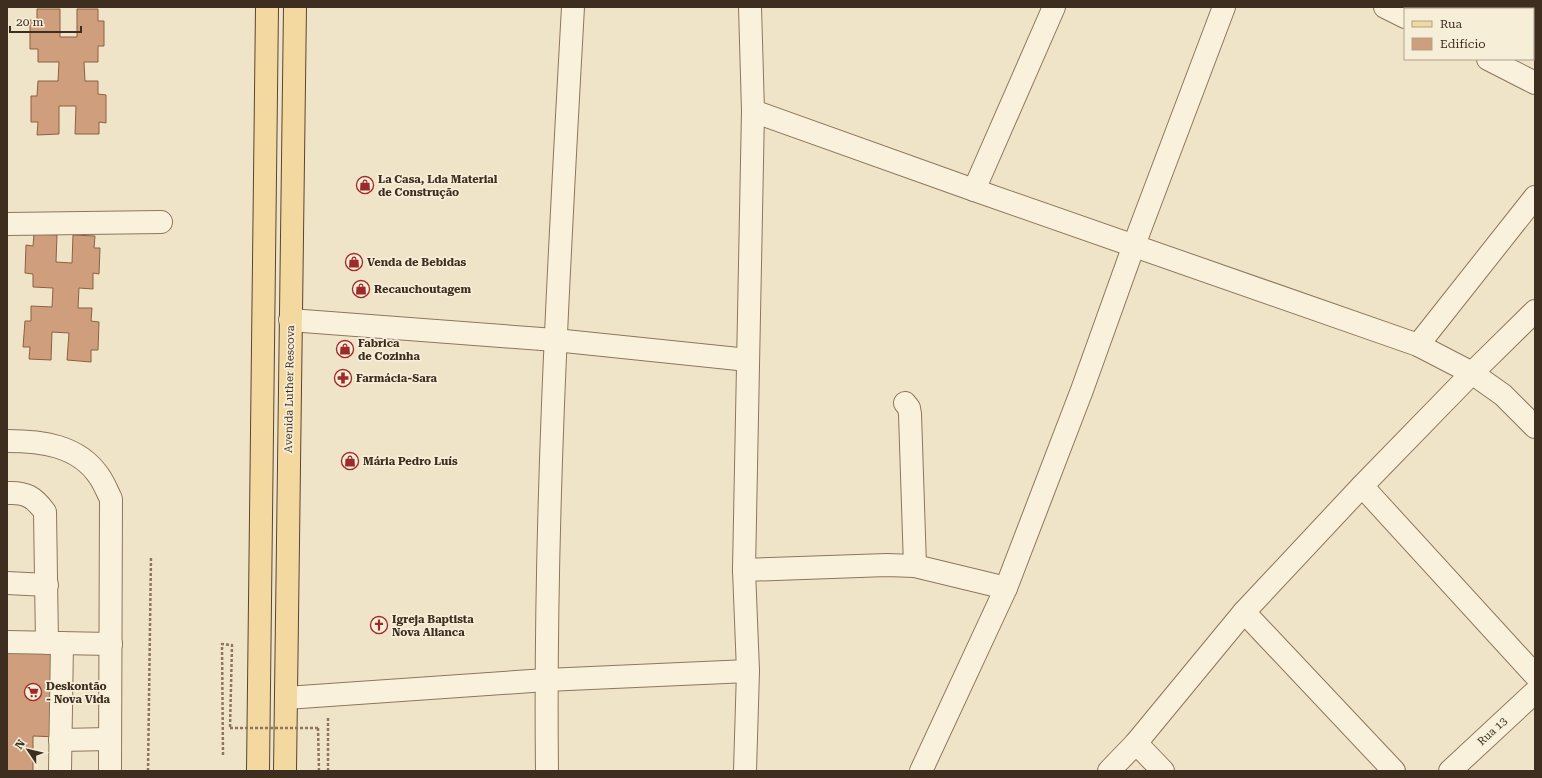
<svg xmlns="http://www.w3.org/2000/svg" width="1542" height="778" viewBox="0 0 1542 778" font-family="'Roboto Serif',serif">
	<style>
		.building { fill: #cf9f7d; stroke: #8d5f41 }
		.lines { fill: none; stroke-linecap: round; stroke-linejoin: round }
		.minor-casing { stroke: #8d765c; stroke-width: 24 }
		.major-casing { stroke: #5b4430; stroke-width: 24 }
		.path { stroke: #8d765c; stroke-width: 2.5; stroke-dasharray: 3 2; stroke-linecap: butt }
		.minor { stroke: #faf1dc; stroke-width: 22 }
		.major { stroke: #f3d9a0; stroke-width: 22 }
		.path-bridge { stroke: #8d765c; stroke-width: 2.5; stroke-dasharray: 3 2; stroke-linecap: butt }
		.labels { text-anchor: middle; stroke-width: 3.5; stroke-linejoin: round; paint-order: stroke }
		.poi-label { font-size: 11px; font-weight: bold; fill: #3d2e20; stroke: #f7eed8; text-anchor: start }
		.street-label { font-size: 11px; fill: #3d2e20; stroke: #f7eed8 }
	</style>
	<rect width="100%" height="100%" fill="#f0e4c8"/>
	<!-- building -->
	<g class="building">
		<polygon points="37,9 60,9 60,37 77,37 77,9 98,9 98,21 104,21 104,46 98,46 98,62 84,62 85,81 98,81 98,94 106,95 106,123 99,122 99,134 75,134 76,106 59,106 59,134 37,135 38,122 31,122 31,96 37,96 38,81 58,81 59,62 38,62 38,49 30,49 30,20 37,20"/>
		<polygon points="34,234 57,235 56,262 72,263 73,235 95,236 94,248 100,248 99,274 93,273 93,289 79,288 78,308 92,308 91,321 99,322 98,350 91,350 91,362 67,360 69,333 52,332 51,360 29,359 30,347 23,347 25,321 31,321 31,306 52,307 53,288 33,287 33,274 25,273 26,245 33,246"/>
		<polygon points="7,646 60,647 58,737 33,736 33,771 7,771"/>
	</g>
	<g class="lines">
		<!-- minor casing -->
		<g class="minor-casing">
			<g id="minor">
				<polyline points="1385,7 1405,17"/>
				<polyline points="1488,59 1535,83"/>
				<polyline points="753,111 974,190 1418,345 1472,373 1503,395 1535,427"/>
				<polyline points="974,190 1054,7"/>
				<polyline points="7,224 161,222"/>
				<polyline points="290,320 555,340 748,360"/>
				<polyline points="1418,345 1535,197"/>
				<polyline points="905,403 909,408 910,414 915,566"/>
				<path d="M7 441C41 441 78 445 99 476 104 483 107 491 111 499L110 771"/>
				<polyline points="1362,486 1535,675"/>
				<path d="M7 493C26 492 34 497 45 512L47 643"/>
				<polyline points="744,570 887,565 915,566 1006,588"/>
				<polyline points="7,583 47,585"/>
				<polyline points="1244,612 1394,771"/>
				<polyline points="7,642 111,644"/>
				<polyline points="286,698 546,680 748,671"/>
				<polyline points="60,740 110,739"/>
				<polyline points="1136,743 1163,771"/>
				<polyline points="60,771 62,643"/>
				<path d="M547 771C544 516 559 261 573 7"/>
				<polyline points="745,771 748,671 744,570 753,111 750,7"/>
				<polyline points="921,771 1006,588 1082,390 1134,245 1224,7"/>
				<polyline points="1109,771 1136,743 1244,612 1362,486 1472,373 1535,311"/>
				<polyline points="1450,771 1535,692"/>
			</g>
		</g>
		<!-- major casing -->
		<g class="major-casing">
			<g id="major">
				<polyline points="258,771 267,7"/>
				<polyline points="285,771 295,7"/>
			</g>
		</g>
		<!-- path -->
		<g class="path">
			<polyline points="328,718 328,771"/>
			<polyline points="318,728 319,771"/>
			<polyline points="223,755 222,644 232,645 230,728"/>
			<polyline points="148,771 151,556"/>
		</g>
		<!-- minor -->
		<use href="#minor" class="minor"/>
		<!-- major -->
		<use href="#major" class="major"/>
		<!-- path-bridge -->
		<polyline class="path-bridge" points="230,728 318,728"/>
	</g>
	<!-- icons -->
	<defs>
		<g id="shop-ring" transform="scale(0.9)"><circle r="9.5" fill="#f7eed8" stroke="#9e2a2b" stroke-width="1.5"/><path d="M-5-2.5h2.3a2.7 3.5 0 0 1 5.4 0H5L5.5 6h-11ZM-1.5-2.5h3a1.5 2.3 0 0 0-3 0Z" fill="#9e2a2b"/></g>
		<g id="pharmacy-ring" transform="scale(0.9)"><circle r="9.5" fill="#f7eed8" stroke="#9e2a2b" stroke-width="1.5"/><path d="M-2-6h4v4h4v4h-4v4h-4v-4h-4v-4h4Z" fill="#9e2a2b"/></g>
		<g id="church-ring" transform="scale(0.9)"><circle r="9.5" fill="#f7eed8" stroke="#9e2a2b" stroke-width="1.5"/><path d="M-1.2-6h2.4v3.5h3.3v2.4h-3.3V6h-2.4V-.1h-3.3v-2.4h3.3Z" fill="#9e2a2b"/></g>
		<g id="supermarket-ring" transform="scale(0.9)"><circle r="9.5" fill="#f7eed8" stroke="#9e2a2b" stroke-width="1.5"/><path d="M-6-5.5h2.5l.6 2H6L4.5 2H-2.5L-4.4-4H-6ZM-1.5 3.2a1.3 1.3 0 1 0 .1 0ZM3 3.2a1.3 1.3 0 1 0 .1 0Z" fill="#9e2a2b"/></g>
	</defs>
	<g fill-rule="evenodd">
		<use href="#shop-ring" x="365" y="185"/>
		<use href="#shop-ring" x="354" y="262"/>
		<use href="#shop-ring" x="361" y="289"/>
		<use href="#shop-ring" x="345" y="349"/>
		<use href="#pharmacy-ring" x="343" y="378"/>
		<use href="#shop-ring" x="350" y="461"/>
		<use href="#church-ring" x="379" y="625"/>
		<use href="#supermarket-ring" x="33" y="692"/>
	</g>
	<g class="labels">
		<!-- poi labels -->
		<g class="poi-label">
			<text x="378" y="183">La Casa, Lda Material<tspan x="378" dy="13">de Construção</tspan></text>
			<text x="367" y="266">Venda de Bebidas</text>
			<text x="374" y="293">Recauchoutagem</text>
			<text x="358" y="347">Fabrica<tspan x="358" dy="13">de Cozinha</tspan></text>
			<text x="356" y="382">Farmácia-Sara</text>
			<text x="363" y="465">Mária Pedro Luís</text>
			<text x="392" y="623">Igreja Baptista<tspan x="392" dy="13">Nova Alianca</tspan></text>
			<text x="46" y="690">Deskontão<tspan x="46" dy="13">- Nova Vida</tspan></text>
		</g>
		<!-- street labels -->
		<g class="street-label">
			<text transform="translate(289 389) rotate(-89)" y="4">Avenida Luther Rescova</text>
			<text transform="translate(1492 731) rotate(-43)" y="4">Rua 13</text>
		</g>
	</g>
	<!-- border -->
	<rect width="1542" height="778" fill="none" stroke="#3d2e20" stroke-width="16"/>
	<!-- legend -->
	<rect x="1404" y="8" width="130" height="52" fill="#f7eed8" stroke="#ada18e"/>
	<rect x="1412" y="21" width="20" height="6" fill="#f3d9a0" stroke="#ada18e"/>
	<text x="1440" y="28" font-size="12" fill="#3d2e20">Rua</text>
	<rect x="1412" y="38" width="20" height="12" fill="#cf9f7d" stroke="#ada18e"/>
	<text x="1440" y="48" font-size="12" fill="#3d2e20">Edifício</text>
	<!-- north arrow -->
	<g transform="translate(28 750) rotate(305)" stroke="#f7eed8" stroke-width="3" paint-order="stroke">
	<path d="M0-3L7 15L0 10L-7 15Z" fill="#3d2e20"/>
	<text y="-6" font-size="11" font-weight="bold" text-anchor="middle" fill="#3d2e20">N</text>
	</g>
	<!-- scale -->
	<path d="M10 26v6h71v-6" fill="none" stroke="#3d2e20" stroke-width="2"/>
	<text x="16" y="26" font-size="12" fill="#3d2e20" stroke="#f7eed8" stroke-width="3" paint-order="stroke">20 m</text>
</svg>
